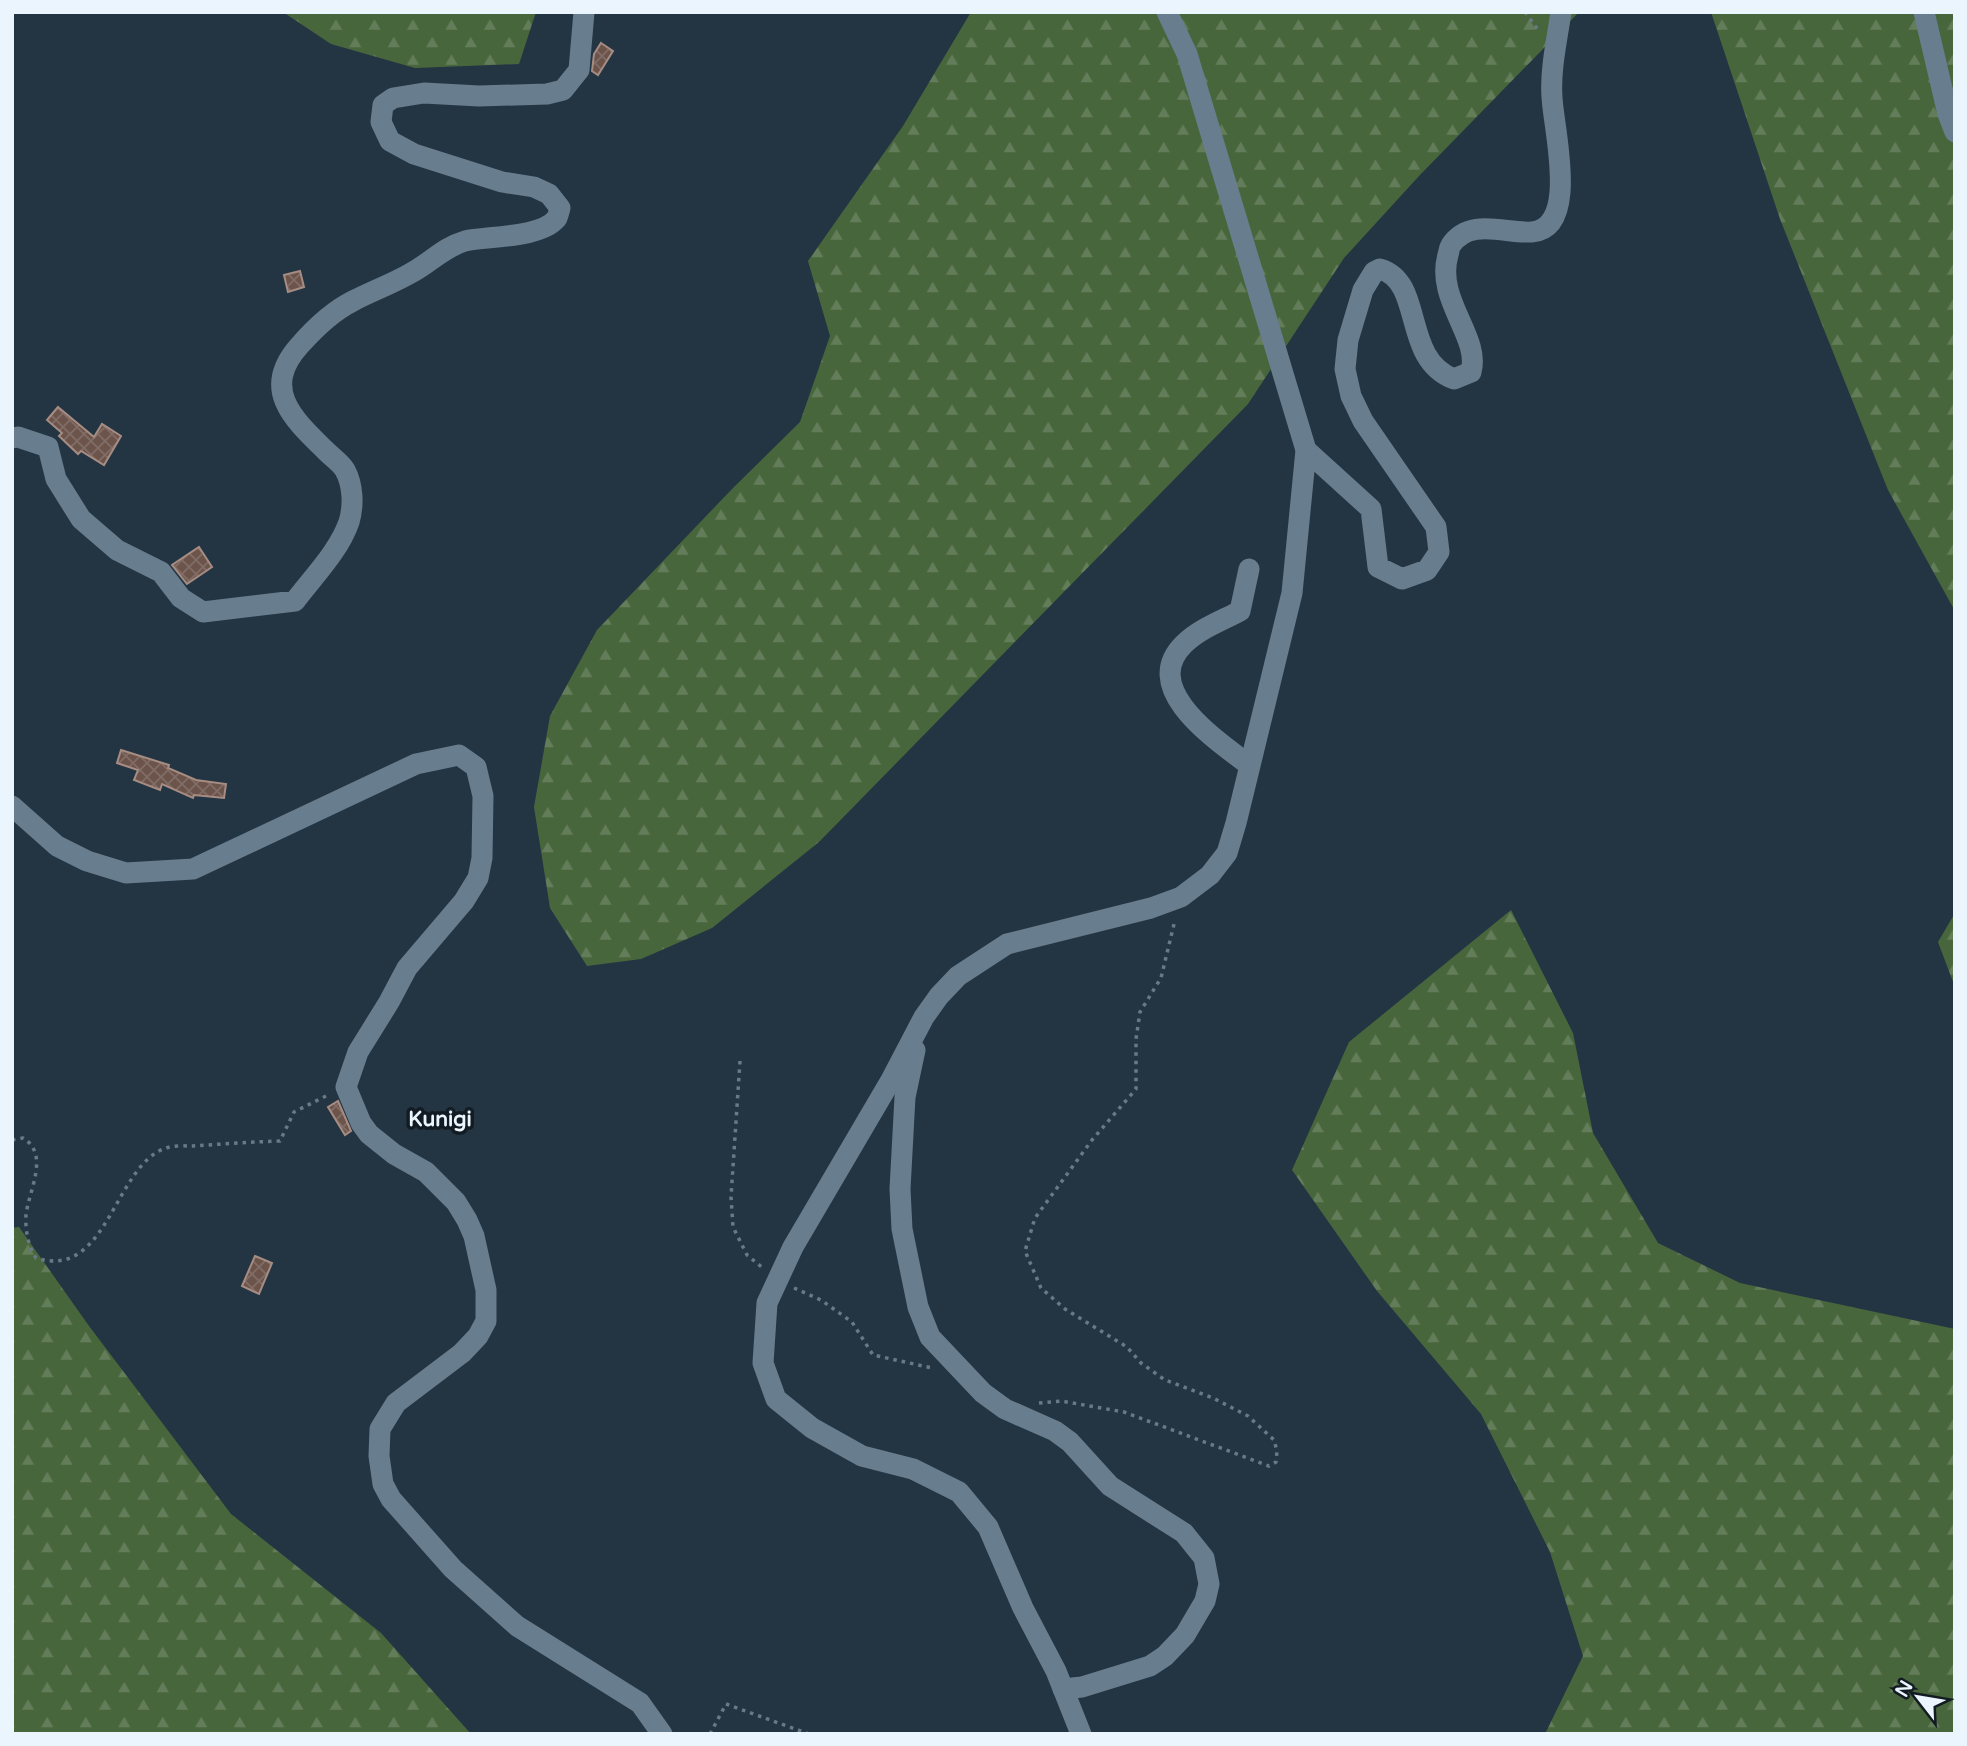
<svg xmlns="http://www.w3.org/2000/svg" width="1967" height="1746" viewBox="0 0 1967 1746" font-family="'Varela Round',sans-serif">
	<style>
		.forest { fill: url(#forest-firs) }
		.building { fill: url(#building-cross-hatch); stroke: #a68c82; stroke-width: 2 }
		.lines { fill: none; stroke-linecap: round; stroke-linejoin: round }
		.path { stroke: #697985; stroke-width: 3.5; stroke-dasharray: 3.5 5; stroke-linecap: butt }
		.minor { stroke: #687d8e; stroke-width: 21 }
		.labels { text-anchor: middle; stroke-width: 7; stroke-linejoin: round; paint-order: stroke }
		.quarter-label { font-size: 21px; font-weight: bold; fill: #eaf5fe; stroke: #131b22 }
	</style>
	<defs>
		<pattern id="forest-firs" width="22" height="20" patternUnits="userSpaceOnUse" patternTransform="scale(1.75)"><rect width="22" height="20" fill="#48663c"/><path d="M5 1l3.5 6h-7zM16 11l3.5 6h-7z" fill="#637c59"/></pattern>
		<pattern id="building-cross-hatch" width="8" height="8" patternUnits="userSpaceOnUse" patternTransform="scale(1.75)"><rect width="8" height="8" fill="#6c544b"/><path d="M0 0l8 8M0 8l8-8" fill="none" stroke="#816d66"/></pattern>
	</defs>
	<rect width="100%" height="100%" fill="#233543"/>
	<!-- forest -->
	<g class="forest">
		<polygon points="283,12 536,12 519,64 415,68 331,44"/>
		<polygon points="971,12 1579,12 1419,176 1344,258 1248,404 819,842 712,928 641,959 587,966 550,908 534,807 550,716 597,630 733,488 800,422 830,336 808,261 903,126"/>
		<polygon points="1711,12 1955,12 1955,611 1888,490 1780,219"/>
		<polygon points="1511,910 1573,1033 1593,1133 1658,1243 1740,1283 1955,1329 1955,1734 1545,1734 1583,1656 1550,1552 1481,1414 1377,1291 1292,1170 1349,1042"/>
		<polygon points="1955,913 1955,987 1938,942"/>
		<polygon points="19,1227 89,1326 231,1514 381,1633 471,1734 12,1734 12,1228"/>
	</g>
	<!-- building -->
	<g class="building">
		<polygon points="601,43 613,51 598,75 592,71 594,54"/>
		<polygon points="300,271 304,287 288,292 284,275"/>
		<polygon points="58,407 94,437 102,424 121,436 104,465 81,451 78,454 59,436 62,433 47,420"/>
		<polygon points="199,547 212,567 187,584 172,565"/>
		<polygon points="121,750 169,765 168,768 196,780 226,784 224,798 194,795 193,798 162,784 160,790 134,780 138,770 117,763"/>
		<polygon points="338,1101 351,1131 345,1135 328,1107"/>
		<polygon points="255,1256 272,1263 259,1294 242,1286"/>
	</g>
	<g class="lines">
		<!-- path -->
		<g class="path">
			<polyline points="1525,12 1538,30"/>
			<polyline points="740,1061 731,1197 733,1227 747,1255 764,1269"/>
			<path d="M12 1140 23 1138C50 1154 29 1190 26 1215 25 1229 28 1246 36 1258 108 1281 114 1165 166 1148 174 1145 185 1146 193 1146 222 1144 251 1142 280 1141L294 1112 328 1095"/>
			<polyline points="794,1288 821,1300 852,1322 873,1355 932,1368"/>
			<polyline points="1039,1403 1061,1401 1124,1412 1269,1466 1276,1462 1277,1451 1274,1440 1248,1416 1213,1398 1165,1380 1141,1363 1127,1347 1065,1309 1041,1288 1025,1251 1035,1218 1092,1140 1136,1089 1136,1039 1140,1012 1161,978 1175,920"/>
			<polyline points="710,1734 726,1704 809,1734"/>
		</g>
		<!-- minor -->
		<g class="minor">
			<polyline points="1924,12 1948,114 1955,132"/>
			<path d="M12 438 18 437 48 447 56 479 81 519 117 550 161 572 181 598 203 612 295 601C313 577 339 551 349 522 354 505 353 485 345 470 341 463 332 457 326 451 293 419 260 389 300 345 315 328 333 311 353 301 372 291 392 284 411 273 430 263 444 247 465 241 488 236 542 238 557 218 557 218 560 209 560 208L549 194 534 187 502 182 414 154 390 141 381 122 383 105 393 98 424 93 479 96 547 94 563 90 579 70 584 12"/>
			<path d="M1306 450 1371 509 1378 567 1402 579 1427 570 1439 552 1436 527 1363 421 1351 396 1345 369 1348 340 1363 290 1374 272 1380 269C1425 282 1401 359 1454 379L1471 372C1481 337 1435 300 1448 255 1449 252 1449 248 1451 245 1470 217 1506 234 1532 232 1580 228 1553 127 1552 97 1550 70 1557 40 1561 12"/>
			<path d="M1249 765C1218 741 1138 689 1184 644 1199 629 1221 621 1240 611L1249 569"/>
			<polyline points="12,806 57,846 87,861 126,873 193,869 416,764 459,755 476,767 483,796 482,858 478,878 464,901 407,968 389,1002 358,1052 346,1087 361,1123 369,1134 394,1154 426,1172 456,1202 467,1220 474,1236 486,1290 486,1321 478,1336 462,1353 396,1403 380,1429 379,1456 383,1484 391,1499 453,1569 517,1626 640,1703 662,1734"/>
			<polyline points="915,1050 905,1097 900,1189 902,1229 918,1307 930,1337 983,1393 1005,1409 1055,1431 1070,1442 1110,1486 1184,1533 1204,1558 1209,1584 1205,1601 1185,1635 1165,1656 1150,1666 1082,1687 1063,1689"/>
			<polyline points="1081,1734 1056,1671 1023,1608 988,1527 959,1492 913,1469 862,1456 812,1428 776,1399 763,1363 767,1303 793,1247 891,1080 924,1017 939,996 958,976 1007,944 1151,908 1181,897 1210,875 1227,853 1236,823 1292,593 1306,450 1187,54 1167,12"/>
		</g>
	</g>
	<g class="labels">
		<!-- quarter labels -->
		<g class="quarter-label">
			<text x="440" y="1126">Kunigi</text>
		</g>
	</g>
	<!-- border -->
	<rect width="1967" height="1746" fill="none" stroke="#eaf5fe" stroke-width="28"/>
	<!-- north arrow -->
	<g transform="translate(1918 1697) rotate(301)" stroke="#131b22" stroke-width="5" paint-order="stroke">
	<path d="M0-5L12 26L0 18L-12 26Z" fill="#eaf5fe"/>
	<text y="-10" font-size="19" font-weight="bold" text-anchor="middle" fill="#eaf5fe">N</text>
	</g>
</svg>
